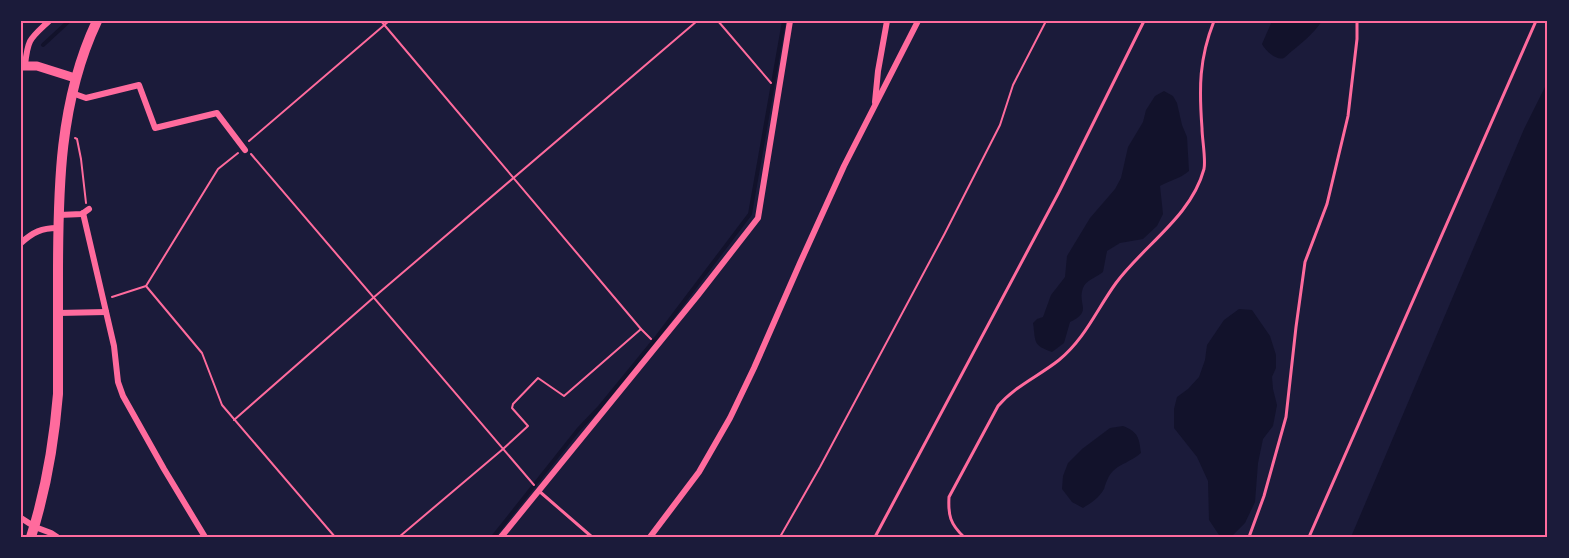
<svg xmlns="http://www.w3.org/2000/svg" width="1569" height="558" viewBox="0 0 1569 558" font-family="'Noto Sans',sans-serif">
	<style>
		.water { fill: #12122b }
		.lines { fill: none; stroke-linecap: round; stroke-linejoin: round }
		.stream { stroke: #12122b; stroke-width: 4 }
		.path { stroke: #ff6b9d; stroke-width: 2 }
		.service { stroke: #ff6b9d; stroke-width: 3 }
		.minor { stroke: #ff6b9d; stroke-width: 6 }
		.secondary { stroke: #ff6b9d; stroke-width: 9 }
		.primary { stroke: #ff6b9d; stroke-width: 10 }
		.neatline { fill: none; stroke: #ff6b9d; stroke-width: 2 }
	</style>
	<rect width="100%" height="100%" fill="#1b1b3a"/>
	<!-- water -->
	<g class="water">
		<path d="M1272 21H1322C1313 34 1303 42 1292 51 1289 53 1287 56 1284 58 1276 61 1265 50 1262 44Z"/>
		<polygon points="1548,81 1548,537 1351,537 1524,129"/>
		<path d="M1164 91 1173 96 1177 103 1182 125 1187 137 1189 171C1179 179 1171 180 1160 186L1163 214 1157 226 1143 239 1120 243 1107 251 1103 272C1097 277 1086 280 1083 288 1077 305 1093 311 1070 322L1064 343 1052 352C1032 345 1036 342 1033 323L1037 319 1043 317 1051 295 1065 277 1067 256 1090 218 1115 189 1121 178 1128 147 1143 122 1146 110 1155 96Z"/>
		<polygon points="1239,309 1252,310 1270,336 1276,355 1276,368 1272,377 1273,389 1277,405 1273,426 1263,439 1258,463 1255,502 1245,523 1232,536 1219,535 1209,520 1208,481 1197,457 1174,428 1174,409 1177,397 1188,389 1199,377 1205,360 1207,345 1224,320"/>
		<path d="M1123 426C1138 432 1139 437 1141 453 1132 461 1120 464 1113 471 1108 476 1106 483 1104 489 1099 498 1091 503 1083 508L1072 502 1062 489 1063 476 1068 463 1082 449 1110 428Z"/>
	</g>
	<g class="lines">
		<!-- stream -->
		<g class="stream">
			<polyline points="43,45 69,21"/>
			<polyline points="493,537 578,430 599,408 657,337 750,214 784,21"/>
		</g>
		<!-- path -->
		<g class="path">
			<polyline points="381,21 641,329 651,339"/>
			<polyline points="718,21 771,83"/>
			<polyline points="75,138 77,139 81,159 86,203"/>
			<polyline points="249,141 389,21"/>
			<polyline points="251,154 534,485"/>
			<polyline points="146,286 202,353 222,405 335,537"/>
			<polyline points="112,297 146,286 218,169 238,153"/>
			<polyline points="234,420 373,298 697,21"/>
			<polyline points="399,537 503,449 528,426 512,408 513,404 538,378 564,396 641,329"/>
			<polyline points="780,537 820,467 945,233 1000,125 1013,85 1046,21"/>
		</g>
		<!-- service -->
		<g class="service">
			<polyline points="539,491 592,537"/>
			<polyline points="875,537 1059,192 1144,21"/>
			<path d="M964 537C950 524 948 515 949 497L998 406C1015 386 1039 376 1059 360 1085 339 1097 309 1116 283 1144 245 1191 217 1204 169 1206 159 1202 139 1202 128 1199 88 1199 59 1214 21"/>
			<polyline points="1249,537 1264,496 1286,417 1296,327 1305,262 1327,204 1348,116 1357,39 1357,21"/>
			<polyline points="1309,537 1536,21"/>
		</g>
		<!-- minor -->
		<g class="minor">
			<path d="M25 65C28 38 30 39 49 21"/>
			<polyline points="72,93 86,98 139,85 155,128 217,113 245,150"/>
			<polyline points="875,102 878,71 887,21"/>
			<polyline points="83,213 114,346 118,382 123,396 164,469 205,537"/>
			<polyline points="59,215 82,214 89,209"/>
			<path d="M21 243C33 232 42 228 57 228"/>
			<polyline points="58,313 106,312"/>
			<polyline points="21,518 35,527 51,533 57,537"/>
			<polyline points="501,537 698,295 758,218 790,21"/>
			<polyline points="650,537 699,472 730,418 754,368 800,263 844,166 918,21"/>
		</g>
		<!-- secondary -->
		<polyline class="secondary" points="21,66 37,66 75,78"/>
		<!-- primary -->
		<path class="primary" d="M31 537C46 490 54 443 58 394 58 355 58 315 58 276 58 189 59 101 97 21"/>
	</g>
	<!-- border -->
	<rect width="1569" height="558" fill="none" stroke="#1b1b3a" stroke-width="45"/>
	<rect x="22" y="22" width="1524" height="514" class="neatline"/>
</svg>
